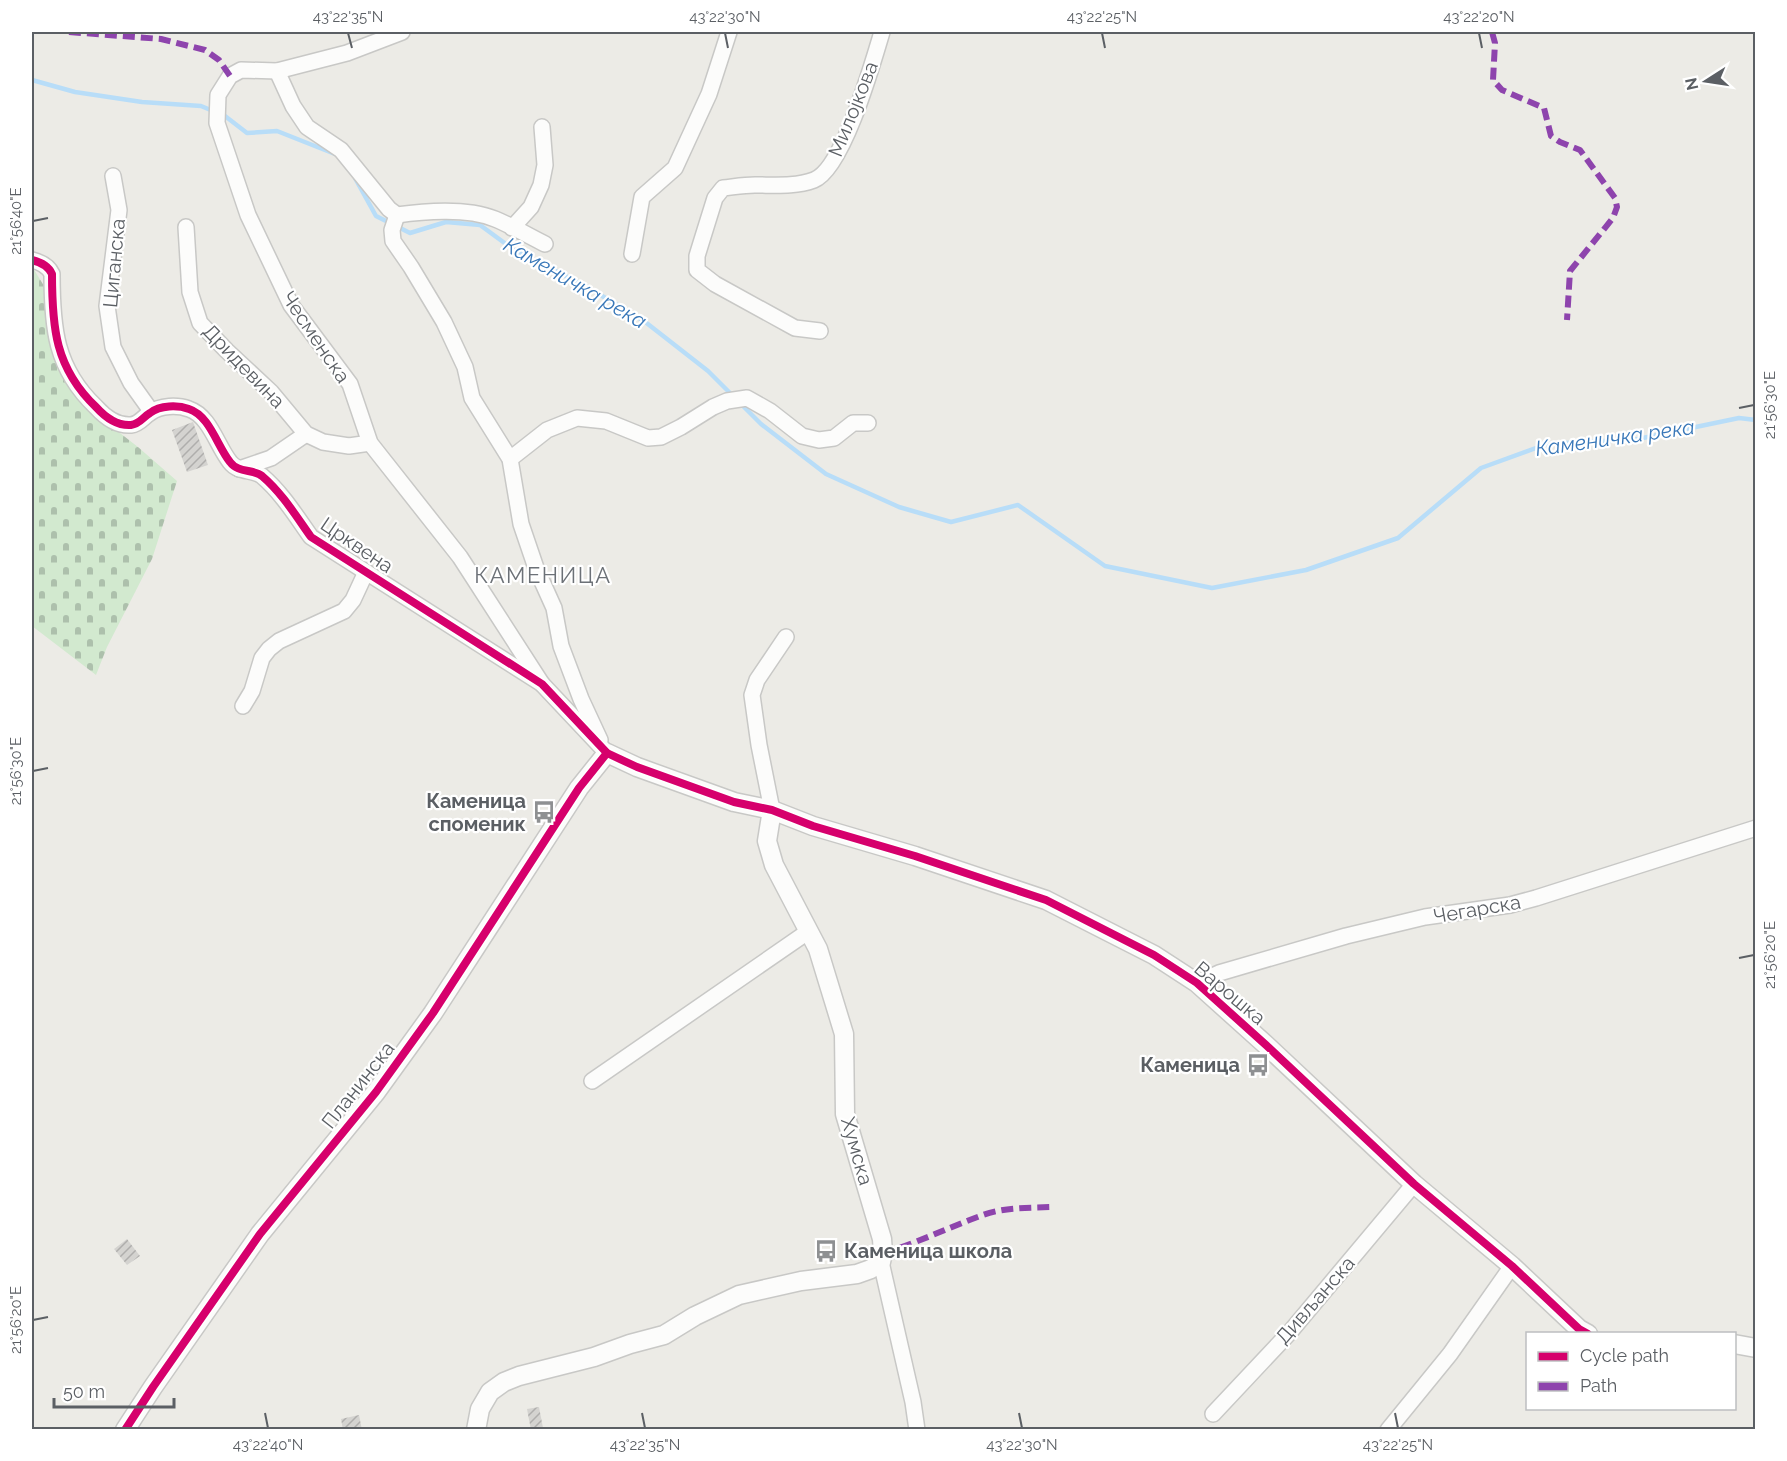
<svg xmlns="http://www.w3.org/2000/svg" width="1787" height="1461" viewBox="0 0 1787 1461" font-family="Raleway,sans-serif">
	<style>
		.cemetery { fill: url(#cemetery-stones) }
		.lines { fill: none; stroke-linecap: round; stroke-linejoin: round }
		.stream { stroke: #b8ddf8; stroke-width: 4.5 }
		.building { fill: url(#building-hatch) }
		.minor-casing { stroke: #c8c8c6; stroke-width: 18 }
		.tertiary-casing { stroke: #c8c8c6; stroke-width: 21 }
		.minor { stroke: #fcfcfb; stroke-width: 15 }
		.tertiary { stroke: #fcfcfb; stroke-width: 18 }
		.quiet { stroke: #8e44ad; stroke-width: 6; stroke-dasharray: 12 6; stroke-linecap: butt }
		.cycleway-casing { stroke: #fff; stroke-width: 11 }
		.cycleway { stroke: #d6006c; stroke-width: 8 }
		.ticks { fill: none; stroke: #5b5f64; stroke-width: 2 }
		.labels { text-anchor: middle; stroke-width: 4.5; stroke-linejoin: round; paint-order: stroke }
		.street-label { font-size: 20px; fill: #5b5f64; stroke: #fff }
		.poi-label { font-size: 20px; font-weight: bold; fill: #5b5f64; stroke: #fff; text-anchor: end }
		.water-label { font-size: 21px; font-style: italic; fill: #3877b8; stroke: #fff }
		.quarter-label { font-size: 22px; letter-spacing: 1.5px; fill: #6c7177; stroke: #fff }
		.neatline { fill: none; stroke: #5b5f64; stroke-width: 2 }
		.ticks-label { font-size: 15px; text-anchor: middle; fill: #5b5f64 }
	</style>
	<defs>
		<pattern id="cemetery-stones" width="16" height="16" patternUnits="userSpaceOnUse" patternTransform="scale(1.5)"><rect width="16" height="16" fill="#d2e9cf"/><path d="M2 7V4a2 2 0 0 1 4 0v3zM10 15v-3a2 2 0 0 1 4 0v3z" fill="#adc0ac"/></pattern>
		<pattern id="building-hatch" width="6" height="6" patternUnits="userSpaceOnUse" patternTransform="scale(1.5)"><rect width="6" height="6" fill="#d4d3d0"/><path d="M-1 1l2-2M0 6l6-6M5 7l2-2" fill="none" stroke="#afaeac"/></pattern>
	</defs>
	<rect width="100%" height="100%" fill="#ecebe6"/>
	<!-- cemetery -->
	<polygon class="cemetery" points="33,268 49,294 53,334 62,374 98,416 138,447 177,481 152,559 107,647 96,675 32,626"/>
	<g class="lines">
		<!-- stream -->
		<g class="stream">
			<polyline points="32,80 75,92 142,102 201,106 225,116 247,133 277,131 335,154"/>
			<polyline points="355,178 376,216 388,222"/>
			<polyline points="398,227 410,233 446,222 480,225 514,250 587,287 644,321 708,371 732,395"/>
			<polyline points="740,403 761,424 826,474 899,507 951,522 1018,505 1105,566 1212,588 1306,570 1398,538 1481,468 1547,444 1638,439 1739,418 1756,420"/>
		</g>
	</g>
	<!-- building -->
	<g class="building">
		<polygon points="193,422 208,465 187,472 172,430"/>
		<polygon points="127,1239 140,1256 127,1265 114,1249"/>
		<polygon points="539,1407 543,1428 531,1430 527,1409"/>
		<polygon points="359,1415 362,1430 343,1430 341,1419"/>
	</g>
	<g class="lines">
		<!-- minor casing -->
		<g class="minor-casing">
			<g id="minor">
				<polyline points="402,32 347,53 277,71 241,70 230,76 218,95 217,123 248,215 291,305 350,384 370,443 460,557 542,684"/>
				<path d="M277 71 293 106 307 127 341 150 389 209 397 215C425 211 468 208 495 219 512 226 529 236 545 244"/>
				<polyline points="113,176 119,210 107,306 113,347 131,383 151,411"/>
				<polyline points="397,215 392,230 393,241 411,267 444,322 465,367 472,398 510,459 521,524 536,568 554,608 561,646 581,699 600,740"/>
				<polyline points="186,227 190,292 200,323 227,351 271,392 306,434 323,442 349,446 370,443"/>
				<polyline points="512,228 531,207 541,185 545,165 542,127"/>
				<polyline points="632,254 642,197 675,168 709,94 729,32"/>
				<path d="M32 260C40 262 48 265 52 274 52 327 55 368 96 407 105 417 117 426 131 425 140 424 143 417 150 413 160 405 178 405 189 409 210 416 217 446 230 462 238 473 253 469 262 476 282 493 296 516 311 537L542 684 607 753"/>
				<path d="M820 331 795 328 715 284 697 270V256L701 243 715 198 723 188C733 187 744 185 755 185 775 185 795 187 814 180 843 169 873 62 882 32"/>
				<polyline points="510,459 547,430 577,418 606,421 648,438 661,437 681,427 713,407 727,401 747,398 770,411 802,436 819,440 834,438 853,423 868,423"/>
				<polyline points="239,469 271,458 306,434"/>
				<polyline points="243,706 252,691 262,658 269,649 279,641 344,611 353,600 366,572"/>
				<polyline points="772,810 759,745 752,695 757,680 786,637"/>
				<polyline points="1197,983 1219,973 1346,936 1425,917 1510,905 1536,898 1756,828"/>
				<polyline points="592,1081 809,931"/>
				<polyline points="881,1262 913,1402 917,1430"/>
				<polyline points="1213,1414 1290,1332 1414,1184"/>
				<polyline points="1388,1430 1450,1354 1512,1266"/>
			</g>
		</g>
		<!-- tertiary casing -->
		<g class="tertiary-casing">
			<g id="tertiary">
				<polyline points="1734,1344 1756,1348"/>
				<polyline points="125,1430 153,1387 260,1234 376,1092 433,1013 579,788 607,753 637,767 734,802 772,810 813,826 915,856 1046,900 1154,955 1197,983 1266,1045 1414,1184 1512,1266 1579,1329 1588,1334"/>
				<polyline points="476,1430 480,1409 490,1392 504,1382 519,1376 594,1357 630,1344 664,1335 695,1316 739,1295 801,1281 857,1274 871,1269 881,1262 883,1253 882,1239 845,1114 844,1034 818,949 774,865 767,841 772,810"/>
			</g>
		</g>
		<!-- minor -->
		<use href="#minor" class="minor"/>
		<!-- tertiary -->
		<use href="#tertiary" class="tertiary"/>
		<!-- quiet -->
		<g class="quiet">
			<polyline points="69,32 161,39 205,50 219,60 230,76"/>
			<polyline points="1492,32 1495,43 1493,80 1502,90 1544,108 1551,136 1560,142 1580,150 1615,198 1617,207 1613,218 1570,271 1567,320"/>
			<path d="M883 1253C918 1243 949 1227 983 1215 1005 1207 1029 1208 1052 1207"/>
		</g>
		<!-- cycleway casing -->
		<g class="cycleway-casing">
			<g id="cycleway">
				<path d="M32 260C40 262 48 265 52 274 52 327 55 368 96 407 105 417 117 426 131 425 140 424 143 417 150 413 160 405 178 405 189 409 210 416 217 446 230 462 238 473 253 469 262 476 282 493 296 516 311 537L542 684 607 753 637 767 734 802 772 810 813 826 915 856 1046 900 1154 955 1197 983 1266 1045 1414 1184 1512 1266 1579 1329 1588 1334"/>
				<polyline points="125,1430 153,1387 260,1234 376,1092 433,1013 579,788 607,753"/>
			</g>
		</g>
		<!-- cycleway -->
		<use href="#cycleway" class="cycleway"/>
	</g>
	<!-- ticks -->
	<path class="ticks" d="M348 33 352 48M725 33 728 48M1102 33 1105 48M1479 33 1482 48M33 221 48 218M1739 408 1754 405M33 771 48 768M1739 958 1754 955M33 1320 48 1317M265 1413 268 1428M642 1413 645 1428M1019 1413 1022 1428M1395 1413 1398 1428"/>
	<!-- icons -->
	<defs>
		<g id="bus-bare" transform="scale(1.8)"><path d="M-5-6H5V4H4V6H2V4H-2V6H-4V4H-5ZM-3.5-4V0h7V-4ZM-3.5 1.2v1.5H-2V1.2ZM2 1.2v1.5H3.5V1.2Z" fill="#8e9092" stroke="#fff" stroke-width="2.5" paint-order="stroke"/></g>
	</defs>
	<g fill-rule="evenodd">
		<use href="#bus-bare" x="544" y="812"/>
		<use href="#bus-bare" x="1258" y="1065"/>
		<use href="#bus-bare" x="826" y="1251"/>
	</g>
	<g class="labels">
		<!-- street labels -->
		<g class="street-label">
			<text transform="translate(853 109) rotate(-68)" y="7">Милојкова</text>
			<text transform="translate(114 263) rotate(-85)" y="7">Циганска</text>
			<text transform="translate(316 337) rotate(56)" y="7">Чесменска</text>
			<text transform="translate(244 366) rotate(46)" y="7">Дридевина</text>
			<text transform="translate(357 545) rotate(34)" y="7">Црквена</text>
			<text transform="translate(1477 909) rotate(-10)" y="7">Чегарска</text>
			<text transform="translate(1230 993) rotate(40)" y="7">Варошка</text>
			<text transform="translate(358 1085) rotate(-52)" y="7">Планинска</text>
			<text transform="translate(857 1151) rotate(74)" y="7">Хумска</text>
			<text transform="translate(1315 1300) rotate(-49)" y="7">Дивљанска</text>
		</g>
		<!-- poi labels -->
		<g class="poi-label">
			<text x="526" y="808">Каменица<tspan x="526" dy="23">споменик</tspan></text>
			<text x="1240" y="1072">Каменица</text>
			<text x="844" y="1258" text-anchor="start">Каменица школа</text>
		</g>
		<!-- water labels -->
		<g class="water-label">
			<text transform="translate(575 283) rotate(30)" y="7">Каменичка река</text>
			<text transform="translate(1615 438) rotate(-8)" y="7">Каменичка река</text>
		</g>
		<!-- quarter labels -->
		<g class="quarter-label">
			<text x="543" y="583">КАМЕНИЦА</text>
		</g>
	</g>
	<!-- border -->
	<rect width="1787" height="1461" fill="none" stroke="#ffffff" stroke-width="66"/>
	<!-- legend -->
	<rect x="1526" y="1332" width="210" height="78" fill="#ffffff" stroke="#bdbfc1" stroke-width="1.5"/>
	<rect x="1538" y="1352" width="30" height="9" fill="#d6006c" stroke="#bdbfc1" stroke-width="1.5"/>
	<text x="1580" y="1362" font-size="18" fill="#5b5f64">Cycle path</text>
	<rect x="1538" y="1382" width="30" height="9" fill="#8e44ad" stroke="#bdbfc1" stroke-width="1.5"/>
	<text x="1580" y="1392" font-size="18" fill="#5b5f64">Path</text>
	<!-- north arrow -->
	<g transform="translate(1706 81) rotate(258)" stroke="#ffffff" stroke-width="4.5" paint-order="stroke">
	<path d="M0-4.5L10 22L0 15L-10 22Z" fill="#5b5f64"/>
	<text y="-9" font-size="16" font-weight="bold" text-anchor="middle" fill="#5b5f64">N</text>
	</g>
	<!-- scale -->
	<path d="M54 1398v9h120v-9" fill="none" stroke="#5b5f64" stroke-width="3"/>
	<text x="63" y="1398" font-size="18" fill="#5b5f64" stroke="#ffffff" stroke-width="4.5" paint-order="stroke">50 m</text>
	<rect x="33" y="33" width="1721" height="1395" class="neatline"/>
	<g class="ticks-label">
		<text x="348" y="22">43°22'35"N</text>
		<text x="725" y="22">43°22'30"N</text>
		<text x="1102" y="22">43°22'25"N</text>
		<text x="1479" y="22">43°22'20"N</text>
		<text transform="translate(16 221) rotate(-90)" y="5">21°56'40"E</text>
		<text transform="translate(1770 405) rotate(-90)" y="5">21°56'30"E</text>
		<text transform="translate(16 771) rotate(-90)" y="5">21°56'30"E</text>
		<text transform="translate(1770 955) rotate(-90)" y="5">21°56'20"E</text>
		<text transform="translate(16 1320) rotate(-90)" y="5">21°56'20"E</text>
		<text x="268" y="1450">43°22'40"N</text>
		<text x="645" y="1450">43°22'35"N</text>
		<text x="1022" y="1450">43°22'30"N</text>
		<text x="1398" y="1450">43°22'25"N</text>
	</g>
</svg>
